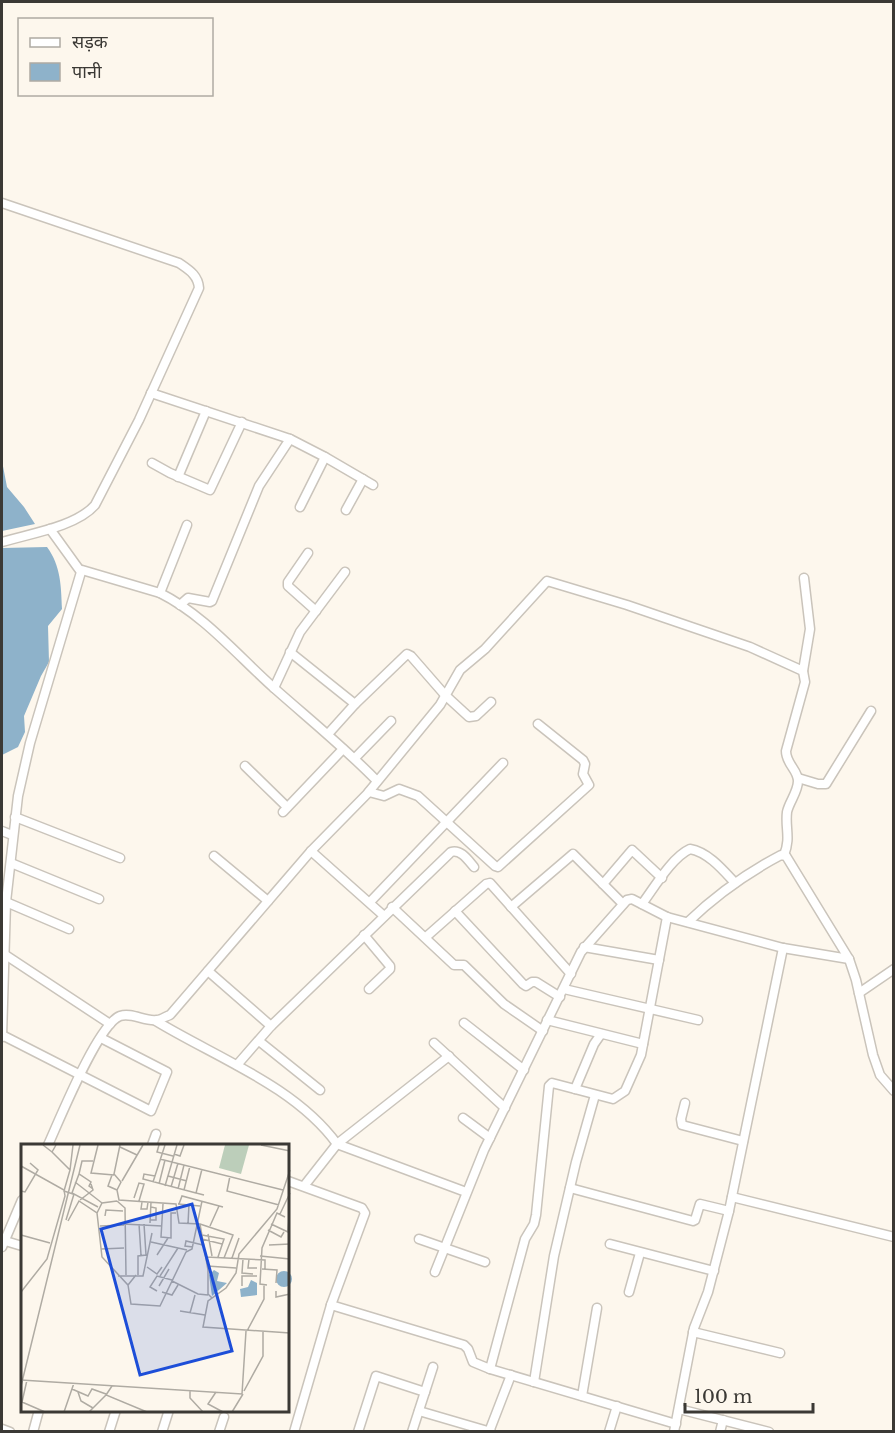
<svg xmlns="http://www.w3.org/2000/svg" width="895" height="1433" viewBox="0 0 895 1433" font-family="'Libre Baskerville','Noto Sans Devanagari',serif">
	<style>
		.water { fill: #8eb2ca }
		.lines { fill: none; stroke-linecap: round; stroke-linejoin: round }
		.minor-casing { stroke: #cac4bb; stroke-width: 11 }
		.minor { stroke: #fff; stroke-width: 8 }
		.inset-road { fill: none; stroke: #afaba3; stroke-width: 1.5 }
		.view { fill: #1d4ed8; fill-opacity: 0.15; stroke: #1d4ed8; stroke-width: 3 }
		.inset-edge { fill: none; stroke: #3b3935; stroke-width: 3 }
	</style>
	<rect width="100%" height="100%" fill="#fdf7ed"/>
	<!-- water -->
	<g class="water">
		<polygon points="2,461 7,487 24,507 35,524 2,531"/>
		<path d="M47 547C61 566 61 586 62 609L48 626 49 662 41 676 24 716 25 732 18 747 2 755V548Z"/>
	</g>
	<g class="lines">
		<!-- minor casing -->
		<g class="minor-casing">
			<g id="minor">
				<path d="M2 203 179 263C189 270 198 275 199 288L139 420 95 505C76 527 28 534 2 542"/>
				<polyline points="151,393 290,439 325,457 373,485"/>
				<polyline points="152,463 170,473 210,490 242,422"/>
				<polyline points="178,477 206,411"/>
				<polyline points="300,507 325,457"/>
				<polyline points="346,510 363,479"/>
				<polyline points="308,553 288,582 288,586 316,611"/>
				<path d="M82 570 160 593C204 615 237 655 274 688 309 719 345 748 377 781"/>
				<polyline points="160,593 187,525"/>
				<polyline points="180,605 188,598 210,602 212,601 259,486 290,439"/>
				<polyline points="290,652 355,704"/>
				<polyline points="803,671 810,629 804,578"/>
				<polyline points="274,688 300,632 345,572"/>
				<polyline points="328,734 355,704 407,654 411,656 445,695 469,717 476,716 491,702"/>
				<polyline points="355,758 391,721"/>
				<polyline points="245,766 287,807"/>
				<polyline points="798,778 818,784 826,784 871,711"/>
				<polyline points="369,792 384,796 399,789 418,796 495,866 498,867 589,785 583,774 585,764 583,760 538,724"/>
				<polyline points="283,812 343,749"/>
				<polyline points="15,817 120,858"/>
				<polyline points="2,831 12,835"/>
				<polyline points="311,851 384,916"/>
				<polyline points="214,856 268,901"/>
				<polyline points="11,863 99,899"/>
				<polyline points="603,884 632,850 662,878"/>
				<polyline points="6,902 69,929"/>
				<polyline points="370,902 503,763"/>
				<path d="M642 904C654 888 672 857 690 849 708 852 723 870 735 883"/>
				<polyline points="392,907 454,965 464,965 504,1004 543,1031"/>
				<polyline points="511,907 573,854 623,904"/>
				<polyline points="455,911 523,984 526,986 532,982 536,982 560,997"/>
				<path d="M688 922C716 895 747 873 781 855L786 856 849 959 856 980 873 1055 880 1075 894 1091"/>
				<polyline points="364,935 390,966 390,969 369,989"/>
				<polyline points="426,937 486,884 490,883 571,974"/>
				<polyline points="584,947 659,960"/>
				<polyline points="4,954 110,1024"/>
				<polyline points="208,971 271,1026"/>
				<polyline points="564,989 698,1020"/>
				<polyline points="859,993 894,969"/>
				<polyline points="547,1020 643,1044"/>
				<path d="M156 1021C215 1057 295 1086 337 1144L466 1192"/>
				<polyline points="464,1023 524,1070"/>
				<polyline points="2,1035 151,1111 167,1072 101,1038"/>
				<polyline points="2,1037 6,902 18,796 30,743 81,572 50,529"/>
				<polyline points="259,1041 320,1090"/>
				<polyline points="434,1043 505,1108"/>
				<path d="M237 1065 271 1026 451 852C461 849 468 860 474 867"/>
				<polyline points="575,1089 594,1044 601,1034"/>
				<polyline points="685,1103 681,1119 682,1125 743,1141"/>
				<polyline points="463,1118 490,1138"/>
				<path d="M48 1145C59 1121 98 1024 120 1016 132 1012 145 1022 157 1020 161 1020 166 1016 170 1015L311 851 367 794 440 705 460 670 485 649 547 581 627 605 750 647 803 671 805 682 786 751C786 764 798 770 798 781 798 792 789 802 787 812 785 828 791 838 784 855"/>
				<polyline points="152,1145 156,1134"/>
				<polyline points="288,1181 362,1208 365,1213 331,1305 294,1432"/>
				<polyline points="304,1186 337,1144 449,1056"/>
				<polyline points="570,1188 693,1221 695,1220 700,1204 729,1211"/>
				<polyline points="732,1197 894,1237"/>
				<polyline points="419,1239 485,1262"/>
				<polyline points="2,1240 22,1246"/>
				<polyline points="610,1244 714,1271"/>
				<polyline points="2,1247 22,1200"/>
				<polyline points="435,1272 484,1150 581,952 627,900 632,899 667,917 783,948 849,959"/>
				<polyline points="629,1292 640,1253"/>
				<polyline points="331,1305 464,1345 468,1349 473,1362 490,1369 676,1424"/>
				<polyline points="693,1332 780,1353"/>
				<polyline points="490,1369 525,1239 534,1224 536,1215 549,1086 552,1083 613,1099 625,1091 641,1055 667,917"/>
				<polyline points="534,1382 554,1256 576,1162 595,1095"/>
				<polyline points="582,1396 597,1308"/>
				<polyline points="679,1409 769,1432"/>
				<polyline points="419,1411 491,1432"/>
				<polyline points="2,1429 10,1432"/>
				<polyline points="33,1432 39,1410"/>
				<polyline points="109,1432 116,1410"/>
				<polyline points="162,1432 169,1410"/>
				<polyline points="219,1432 224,1417"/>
				<polyline points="358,1432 376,1376 425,1392"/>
				<polyline points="412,1432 433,1367"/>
				<polyline points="489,1432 511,1375"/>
				<polyline points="609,1432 617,1406"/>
				<polyline points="674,1432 694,1328 708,1292 729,1211 783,948"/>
				<polyline points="720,1432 723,1420"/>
			</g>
		</g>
		<!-- minor -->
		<use href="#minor" class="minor"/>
	</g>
	<!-- overview -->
	<g transform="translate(21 1144)">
		<rect width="268" height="268" fill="#fdf7ed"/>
		<path d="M204 1H228L220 30 198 24Z" fill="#bcceba"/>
		<path d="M193 126 198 129 196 137 206 139 191 152 188 131ZM255 135a8 8 0 1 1 16 0a8 8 0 1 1-16 0ZM230 136 236 139V151L220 153 219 145 227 143Z" fill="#8eb2ca"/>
		<path class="inset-road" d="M22 1 31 8 35 1M77 1 70 29 93 31M99 1 93 30 100 38 96 46 98 56 155 60 158 79 179 80 187 126V150L191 154M138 1 136 8 152 12M240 1 269 7M99 3 116 11M31 8 49 26 43 47 52 50M153 10 159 12 163 1M139 15 262 46M0 22 43 46 44 52 26 115 0 148M181 25 175 49 183 51M49 26 52 1M269 26 256 65 218 110 215 129 205 144 187 157 182 183 269 189M58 30 61 17H72M91 31 87 42 96 46M134 32 123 30 122 35 175 49M147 32 166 37M209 32 206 47 258 61M101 37 122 1M54 38 81 59M132 38 144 1M138 40 144 16M144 42 156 1M150 43 157 19M72 45 68 42 70 38 58 30 51 49 77 63M157 45 163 21M163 46 169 22M0 47 4 48 17 26 9 19M113 54 118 39 123 40 118 57M59 56 72 46 70 40M96 57 104 64 105 131M121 58 120 65H126L127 58M142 60 140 93 150 94V69H155M157 60 179 62M158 60 161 52 202 63M76 69 81 59 96 57M259 70 269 49M84 72 85 66 102 67M45 76 53 50M129 76H135V64L130 63M47 77 58 57 76 69 81 113 107 141 115 131M129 79 130 58M102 80 141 82M118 80 120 111M167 80 168 60M179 80 212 91 203 114M250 80 267 88 268 74M79 82 103 81M189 82 198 62M247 86 260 93 263 88M187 90 191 112M0 91 29 99M181 91 203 95 197 113M181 95 201 100M130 98 166 106M248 101 269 100M172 103 164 102 165 97 182 101M80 105 103 104M136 111 147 94M239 112 269 115M185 113 244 116V125M211 114 218 94M222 115 221 129 232 130M228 115 227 124H236M186 122 215 124M126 123 136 130 141 123M241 125 256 126 255 139M117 131V112L125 111 123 80M97 132H122L131 89M139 132 157 104M151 137 177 150 187 151M107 141 110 160 139 162 165 108 171 105 181 57M246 141 239 140 241 104 256 69 264 73M138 142 148 125M221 142V132H236M136 147 129 143 136 132 151 136M255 147V153L269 150M141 148 151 151 157 141M159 167 184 171M169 169 174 151M226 187 243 155V141M0 236 221 250 225 187M6 236 1 258 24 268M0 242 59 1M91 242 85 251 126 268M51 245 67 252 71 245 85 250M169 247V254L182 268M223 247 242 212V188M57 248 60 257 72 264M195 248 187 260 202 268M43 268 53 239M68 268 85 251M211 268 222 250"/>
		<path class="view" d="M171 60 211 207 119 231 80 85Z"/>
		<rect width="268" height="268" class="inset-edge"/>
	</g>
	<!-- border -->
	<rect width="895" height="1433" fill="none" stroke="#3b3935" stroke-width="6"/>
	<!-- legend -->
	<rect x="18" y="18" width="195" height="78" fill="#fdf7ed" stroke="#afaba3" stroke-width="1.5"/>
	<rect x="30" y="38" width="30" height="9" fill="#ffffff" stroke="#afaba3" stroke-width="1.5"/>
	<text x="72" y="48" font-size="18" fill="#3b3935">सड़क</text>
	<rect x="30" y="63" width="30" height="18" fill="#8eb2ca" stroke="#afaba3" stroke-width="1.5"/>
	<text x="72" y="78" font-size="18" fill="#3b3935">पानी</text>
	<!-- scale -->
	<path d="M685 1403v9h128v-9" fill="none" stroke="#3b3935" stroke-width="3"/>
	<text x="694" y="1403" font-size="18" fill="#3b3935" stroke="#fdf7ed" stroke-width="4.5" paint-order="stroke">100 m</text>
</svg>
